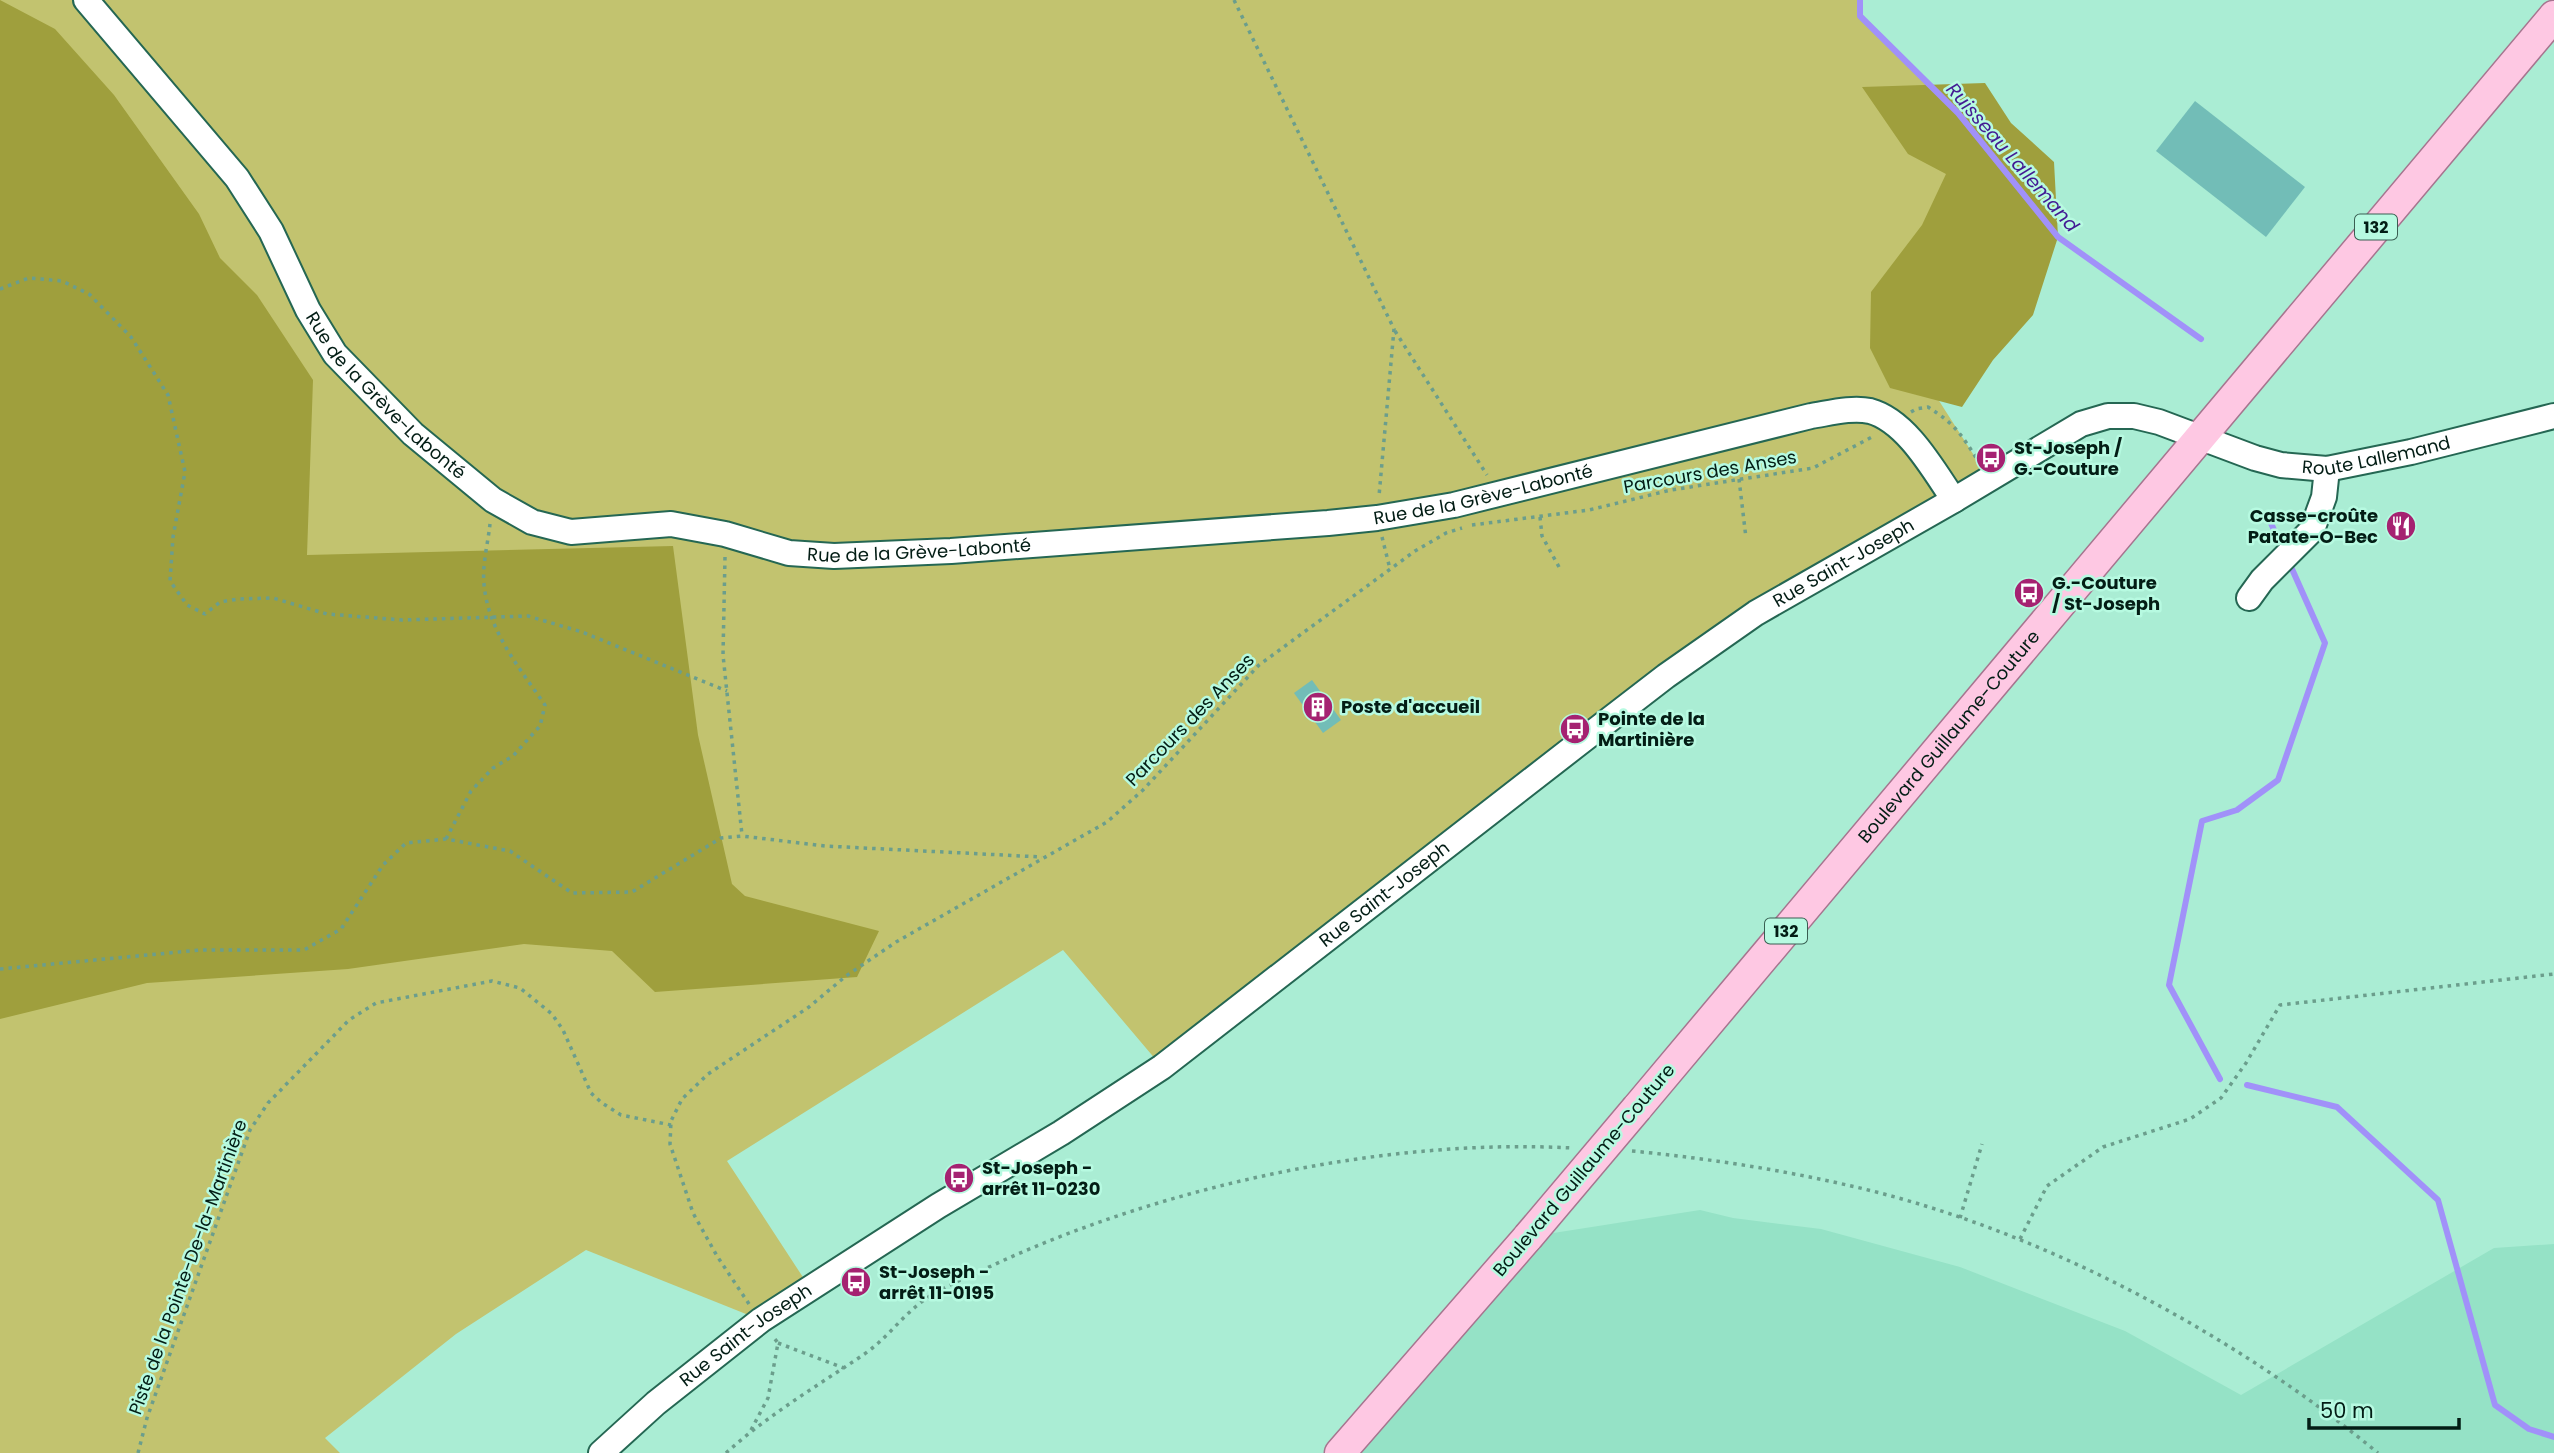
<svg xmlns="http://www.w3.org/2000/svg" width="2554" height="1453" viewBox="0 0 2554 1453" font-family="Poppins,sans-serif">
	<style>
		.built { fill: #95e2c6 }
		.green { fill: #c2c36f }
		.forest { fill: #9f9f3d }
		.lines { fill: none; stroke-linecap: round; stroke-linejoin: round }
		.stream { stroke: #a191f9; stroke-width: 6 }
		.building { fill: #72bdb7 }
		.minor-casing { stroke: #256753; stroke-width: 28 }
		.major-casing { stroke: #a6758f; stroke-width: 33 }
		.path { stroke: #6b9e8c; stroke-width: 3.5; stroke-dasharray: 3.5 5; stroke-linecap: butt }
		.minor { stroke: #fff; stroke-width: 24 }
		.major { stroke: #fec8e3; stroke-width: 30 }
		.major-bridge-casing { stroke: #a6758f; stroke-width: 33; stroke-linecap: butt }
		.major-bridge { stroke: #fec8e3; stroke-width: 30 }
		.labels { text-anchor: middle; stroke-width: 5; stroke-linejoin: round; paint-order: stroke }
		.shield { fill: #b7fae1; stroke: #395f52; stroke-width: 2 }
		.shield-label { font-size: 16px; font-weight: bold; fill: #031d15 }
		.street-label { font-size: 18px; fill: #031d15; stroke: #b7fae1 }
		.poi-label { font-size: 18px; font-weight: bold; fill: #031d15; stroke: #b7fae1; text-anchor: start }
		.water-label { font-size: 19px; font-style: italic; fill: #421a93; stroke: #b7fae1 }
	</style>
	<rect width="100%" height="100%" fill="#aaedd4"/>
	<!-- built -->
	<polygon class="built" points="1700,1210 1733,1218 1821,1229 1960,1267 2125,1331 2241,1395 2494,1248 2554,1244 2554,1453 1340,1453 1528,1237"/>
	<!-- green -->
	<polygon class="green" points="0,0 1860,0 1860,17 1958,113 1920,371 1989,479 1756,613 1162,1067 1063,950 727,1161 810,1288 761,1320 586,1250 456,1334 325,1438 340,1453 0,1453"/>
	<!-- forest -->
	<g class="forest">
		<polygon points="0,0 55,29 114,95 199,214 220,258 257,295 313,380 307,555 673,546 698,735 732,884 745,896 879,931 857,977 655,992 612,951 524,944 348,969 147,983 0,1019"/>
		<polygon points="1985,83 2011,123 2054,162 2058,237 2033,315 1993,360 1962,407 1890,388 1870,348 1871,292 1922,225 1946,174 1908,154 1862,87"/>
	</g>
	<g class="lines">
		<!-- stream -->
		<g class="stream">
			<polyline points="1860,0 1860,16 1958,113 2058,237 2201,339"/>
			<polyline points="2270,521 2283,550"/>
			<polyline points="2220,1079 2169,985 2202,821 2237,810 2278,780 2325,643 2288,560"/>
			<polyline points="2247,1085 2337,1107 2438,1200 2495,1405 2529,1429 2554,1437"/>
		</g>
	</g>
	<!-- building -->
	<g class="building">
		<polygon points="2195,101 2305,187 2266,237 2156,151"/>
		<polygon points="1312,680 1341,720 1323,733 1294,693"/>
	</g>
	<g class="lines">
		<!-- minor casing -->
		<g class="minor-casing">
			<g id="minor">
				<path id="s1" d="M86 0 237 178 271 231 308 310 335 354 413 434 493 500 532 522 571 532 671 524 725 534 789 553 834 556 951 551 1328 523 1377 518 1454 505 1811 416C1830 413 1852 407 1870 411 1907 421 1934 471 1954 500"/>
				<polyline points="2249,598 2262,580 2312,530 2324,497 2327,469"/>
				<path id="s2" d="M601 1453 656 1403 761 1320 938 1206 1061 1133 1162 1067 1583 740 1666 676 1756 613 1954 500 2081 424 2108 416H2134L2159 422 2255 458 2281 465 2327 469 2411 452 2554 416"/>
			</g>
		</g>
		<!-- major casing -->
		<g class="major-casing">
			<g id="major">
				<path id="s3" d="M1637 1108 2554 16"/>
				<polyline points="1340,1453 1528,1237"/>
			</g>
		</g>
		<!-- path -->
		<g class="path">
			<polyline points="1234,0 1394,329 1379,496"/>
			<polyline points="0,289 29,278 62,281 89,294 131,337 168,395 185,472 173,537 170,581 187,605 205,614 220,602 238,599 273,598 327,614 402,620 528,616 582,632 727,691"/>
			<polyline points="1395,331 1487,475"/>
			<path d="M1911 412 1916 409 1928 407C1955 424 1962 435 1978 461"/>
			<polyline points="1739,479 1746,538"/>
			<polyline points="1540,517 1542,536 1559,567"/>
			<polyline points="1472,525 1589,510 1671,490 1813,468 1872,437"/>
			<polyline points="1382,537 1390,569"/>
			<polyline points="725,557 723,655 742,835"/>
			<path d="M446 839 471 791 493 768 513 756 540 726 545 705C519 667 488 631 484 584 482 565 488 543 490 524"/>
			<polyline points="0,969 200,950 304,950 341,929 383,865 406,843 446,839 510,851 572,893 632,892 721,838 742,836 825,846 1042,857"/>
			<path d="M1632 1151C1704 1158 1777 1169 1847 1185 2035 1227 2230 1331 2378 1453"/>
			<polyline points="1960,1218 1982,1144"/>
			<polyline points="2020,1239 2047,1186 2103,1147 2190,1119 2221,1098 2246,1063 2280,1005 2554,974"/>
			<polyline points="749,1304 717,1256 693,1213 670,1144 671,1121 682,1099 708,1074 809,1007 846,976 896,942 1107,822 1143,790 1259,665 1415,551 1446,533 1462,528"/>
			<polyline points="778,1343 844,1368"/>
			<polyline points="751,1430 768,1398 778,1343 774,1338"/>
			<polyline points="138,1453 147,1418 250,1130 268,1103 349,1020 376,1003 492,981 520,988 552,1014 563,1030 591,1093 602,1103 621,1115 671,1125"/>
			<path d="M726 1453C768 1415 817 1386 863 1355 890 1337 906 1309 935 1293 956 1281 979 1272 1002 1261 1170 1185 1387 1138 1572 1148"/>
		</g>
		<!-- minor -->
		<use href="#minor" class="minor"/>
		<!-- major -->
		<use href="#major" class="major"/>
		<!-- major-bridge casing -->
		<g class="major-bridge-casing">
			<polyline id="major-bridge" points="1528,1237 1637,1108"/>
		</g>
		<!-- major-bridge -->
		<use href="#major-bridge" class="major-bridge"/>
	</g>
	<!-- icons -->
	<defs>
		<g id="bus-disc" transform="scale(1.575)"><circle r="9.5" fill="#a52271" stroke="#b7fae1"/><path d="M-5-6H5V4H4V6H2V4H-2V6H-4V4H-5ZM-3.5-4V0h7V-4ZM-3.5 1.2v1.5H-2V1.2ZM2 1.2v1.5H3.5V1.2Z" fill="#fff"/></g>
		<g id="restaurant-disc" transform="scale(1.575)"><circle r="9.5" fill="#a52271" stroke="#b7fae1"/><path d="M-5-6h1v4h1v-4h1v4h1v-4h1v5L-1.5 .5V6h-2V.5L-5-1ZM5-6V6H3V1.5H1.5Q1.5-4 5-6Z" fill="#fff"/></g>
		<g id="building-disc" transform="scale(1.575)"><circle r="9.5" fill="#a52271" stroke="#b7fae1"/><path d="M-4-6H4V6H1V3H-1V6H-4ZM-2.5-4.3h1.7v1.8h-1.7ZM.8-4.3h1.7v1.8H.8ZM-2.5-1h1.7V.8h-1.7ZM.8-1h1.7V.8H.8Z" fill="#fff"/></g>
	</defs>
	<g fill-rule="evenodd">
		<use href="#bus-disc" x="1991" y="458"/>
		<use href="#restaurant-disc" x="2401" y="526"/>
		<use href="#bus-disc" x="2029" y="593"/>
		<use href="#building-disc" x="1318" y="707"/>
		<use href="#bus-disc" x="1575" y="729"/>
		<use href="#bus-disc" x="959" y="1178"/>
		<use href="#bus-disc" x="856" y="1282"/>
	</g>
	<g class="labels">
		<!-- shield labels -->
		<g class="shield">
			<rect x="2355" y="214.5" width="42" height="25" rx="5"/>
			<rect x="1765" y="918.5" width="42" height="25" rx="5"/>
		</g>
		<g class="shield-label">
			<text x="2376" y="233">132</text>
			<text x="1786" y="937">132</text>
		</g>
		<!-- street labels -->
		<g class="street-label">
			<text dy="6" stroke="none"><textPath href="#s1" startOffset="500">Rue de la Grève-Labonté</textPath></text>
			<text dy="6" stroke="none"><textPath href="#s2" startOffset="2112">Route Lallemand</textPath></text>
			<text transform="translate(1710 472) rotate(-10)" y="6">Parcours des Anses</text>
			<text dy="6" stroke="none"><textPath href="#s1" startOffset="1656">Rue de la Grève-Labonté</textPath></text>
			<text dy="6" stroke="none"><textPath href="#s1" startOffset="1088">Rue de la Grève-Labonté</textPath></text>
			<text dy="6" stroke="none"><textPath href="#s2" startOffset="1531">Rue Saint-Joseph</textPath></text>
			<text transform="translate(1190 720) rotate(-46)" y="6">Parcours des Anses</text>
			<text dy="6" stroke="none"><textPath href="#s3" startOffset="485">Boulevard Guillaume-Couture</textPath></text>
			<text dy="6" stroke="none"><textPath href="#s2" startOffset="964">Rue Saint-Joseph</textPath></text>
			<text transform="translate(1584 1170) rotate(-50)" y="6">Boulevard Guillaume-Couture</text>
			<text transform="translate(188 1267) rotate(-70)" y="6">Piste de la Pointe-De-la-Martinière</text>
			<text dy="6" stroke="none"><textPath href="#s2" startOffset="187">Rue Saint-Joseph</textPath></text>
		</g>
		<!-- poi labels -->
		<g class="poi-label">
			<text x="2014" y="454">St-Joseph /<tspan x="2014" dy="21">G.-Couture</tspan></text>
			<text x="2378" y="522" text-anchor="end">Casse-croûte<tspan x="2378" dy="21">Patate-O-Bec</tspan></text>
			<text x="2052" y="589">G.-Couture<tspan x="2052" dy="21">/ St-Joseph</tspan></text>
			<text x="1341" y="713">Poste d'accueil</text>
			<text x="1598" y="725">Pointe de la<tspan x="1598" dy="21">Martinière</tspan></text>
			<text x="982" y="1174">St-Joseph -<tspan x="982" dy="21">arrêt 11-0230</tspan></text>
			<text x="879" y="1278">St-Joseph -<tspan x="879" dy="21">arrêt 11-0195</tspan></text>
		</g>
		<!-- water labels -->
		<g class="water-label">
			<text transform="translate(2013 157) rotate(49)" y="7">Ruisseau Lallemand</text>
		</g>
	</g>
	<!-- scale -->
	<path d="M2309 1418v10h150v-10" fill="none" stroke="#031d15" stroke-width="3.5"/>
	<text x="2320" y="1418" font-size="21" fill="#031d15" stroke="#b7fae1" stroke-width="5" paint-order="stroke">50 m</text>
</svg>
